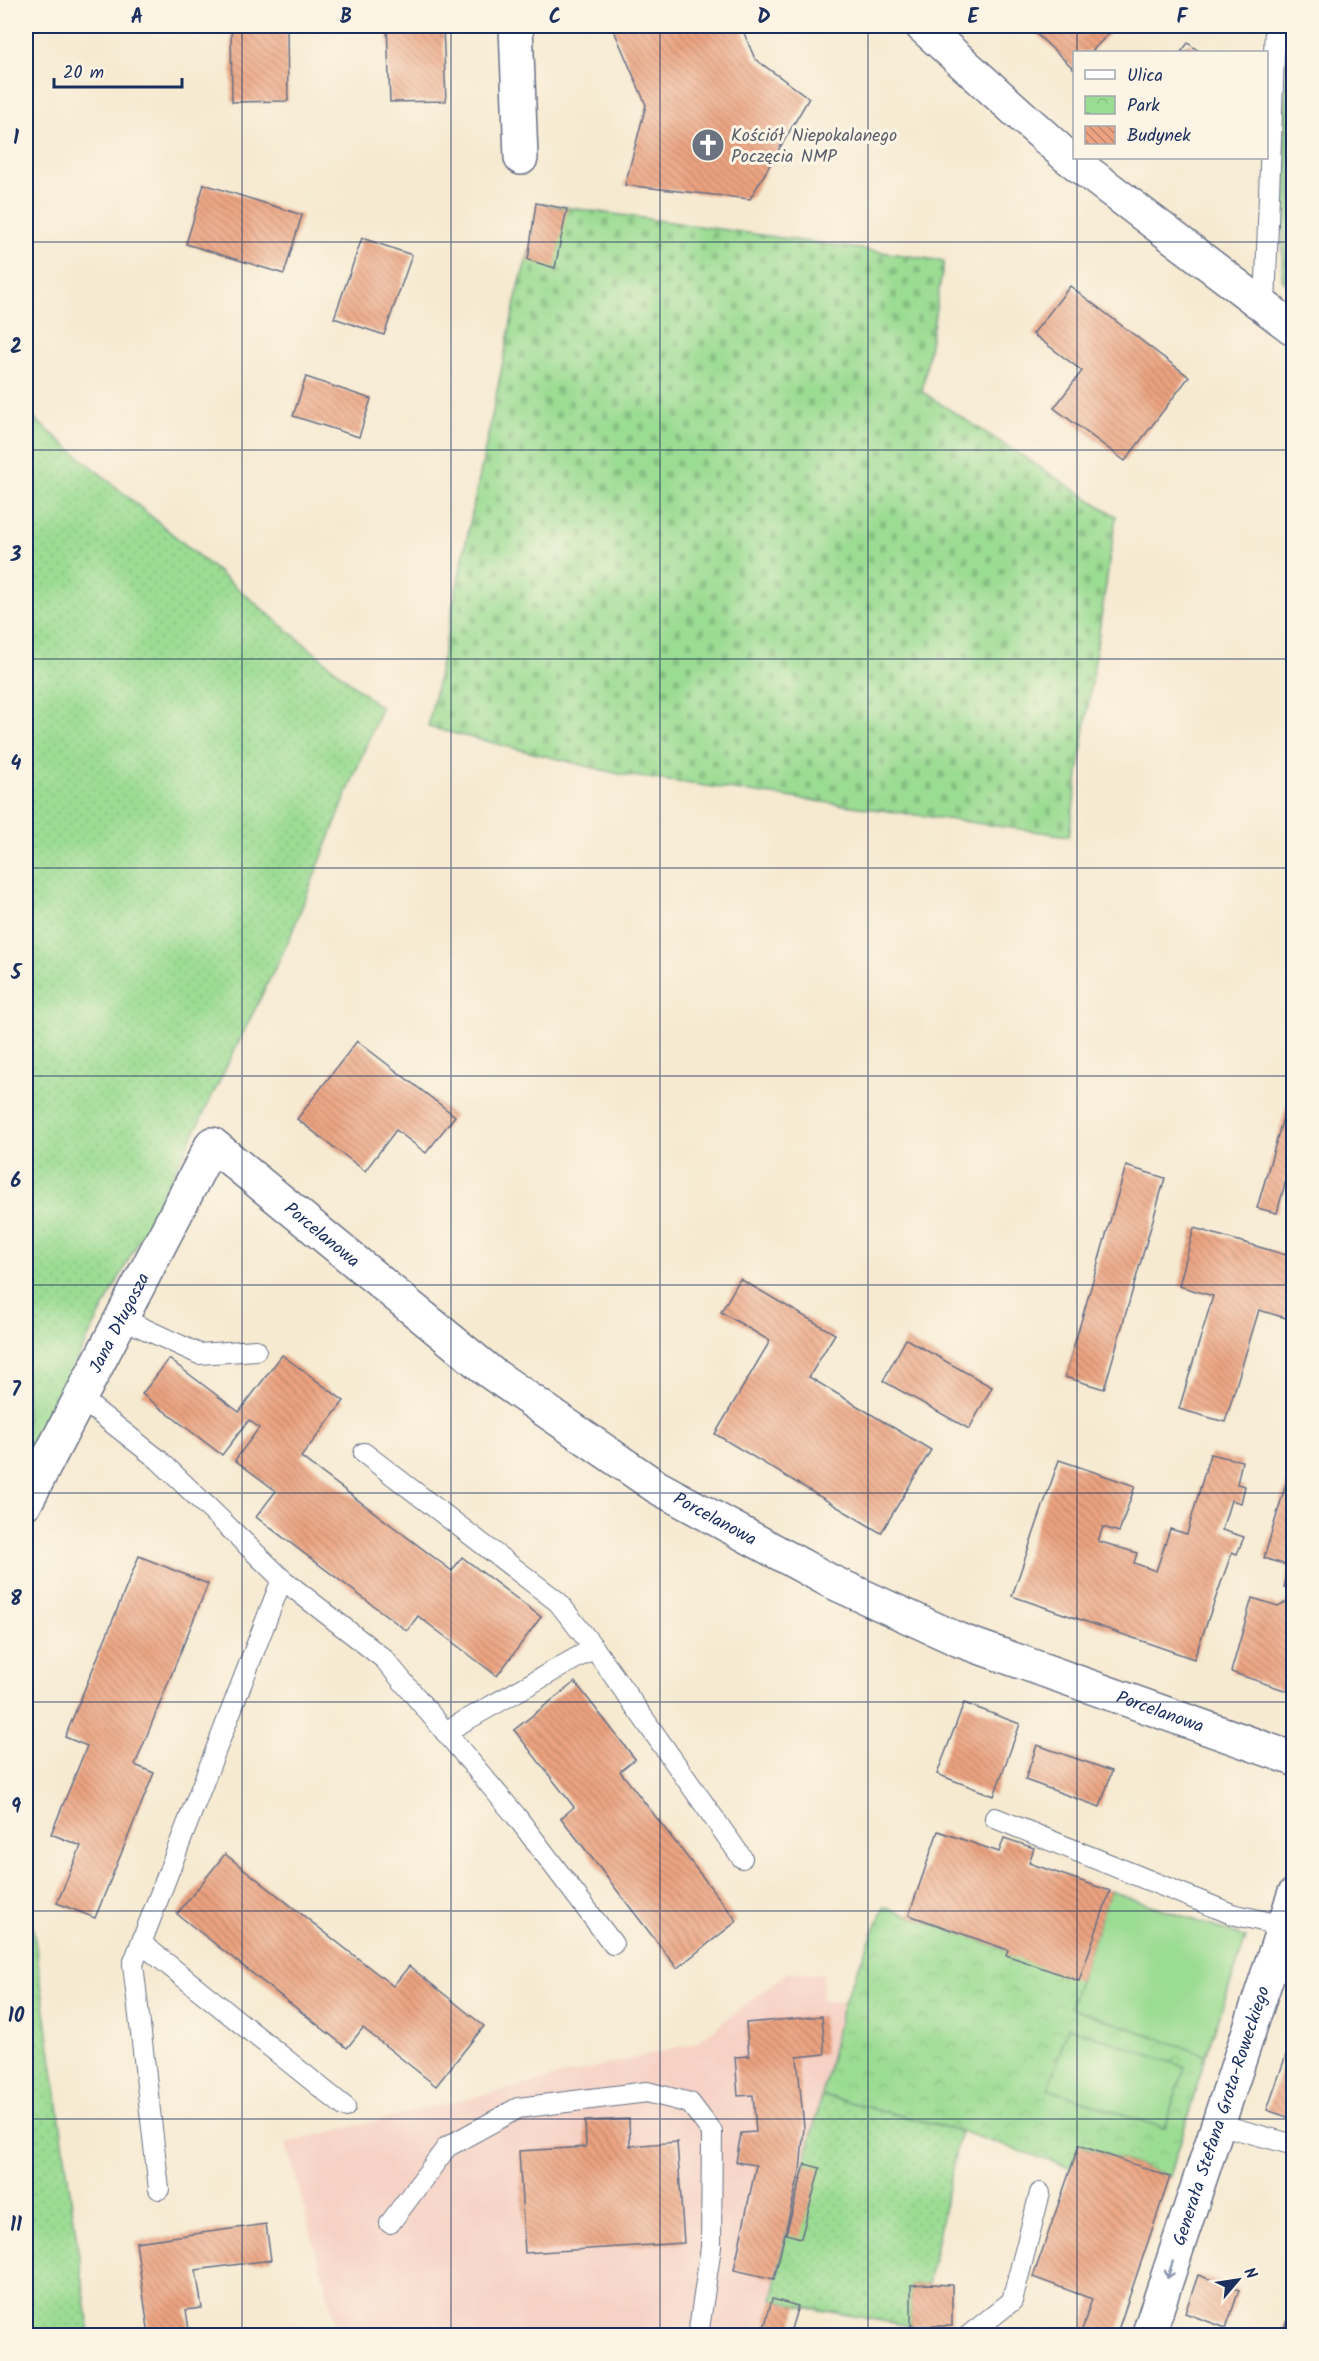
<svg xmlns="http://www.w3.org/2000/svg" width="1319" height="2361" viewBox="0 0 1319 2361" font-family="Kalam,sans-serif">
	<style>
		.built { fill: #f6d1c5 }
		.grass { fill: url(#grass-dots); stroke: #5b8678; stroke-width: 1.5 }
		.forest { fill: url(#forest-crowns); stroke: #4c766e; stroke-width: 1.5 }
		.cemetery { fill: url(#cemetery-stones); stroke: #5b8678; stroke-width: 1.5 }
		.park { fill: url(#park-crowns); stroke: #5b8678; stroke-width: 1.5 }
		.pitch { fill: #9bdc93; stroke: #5b8678; stroke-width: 1.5 }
		.building { fill: url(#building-back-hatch) }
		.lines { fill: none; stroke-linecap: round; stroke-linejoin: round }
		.service-casing { stroke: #687086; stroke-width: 22 }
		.minor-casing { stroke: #687086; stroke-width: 36 }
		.tertiary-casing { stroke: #687086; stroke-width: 36 }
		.service { stroke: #fff; stroke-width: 20 }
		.minor { stroke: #fff; stroke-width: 33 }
		.tertiary { stroke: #fff; stroke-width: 33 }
		.oneway { stroke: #8d97ae }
		.grid { fill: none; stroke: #1b2f5e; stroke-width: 1.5; stroke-opacity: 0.55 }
		.labels { text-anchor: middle; stroke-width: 6; stroke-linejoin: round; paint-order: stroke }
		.worship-label { font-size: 18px; fill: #5b616d; stroke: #fcf5e5; text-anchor: start }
		.street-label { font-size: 18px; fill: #1b2f5e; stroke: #fcf5e5 }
		.neatline { fill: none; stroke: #1b2f5e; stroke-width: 2 }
		.grid-label { font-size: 20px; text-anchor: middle; font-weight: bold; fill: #1b2f5e }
	</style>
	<defs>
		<pattern id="grass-dots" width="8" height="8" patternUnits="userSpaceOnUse" patternTransform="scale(1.5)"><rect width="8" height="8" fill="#9bdc93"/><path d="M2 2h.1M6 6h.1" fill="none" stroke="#85bd81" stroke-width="1.8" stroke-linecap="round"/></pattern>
		<pattern id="forest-crowns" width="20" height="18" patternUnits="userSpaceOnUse" patternTransform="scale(1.5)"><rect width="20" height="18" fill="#7cbc7d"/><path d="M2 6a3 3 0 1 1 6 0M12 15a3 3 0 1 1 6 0" fill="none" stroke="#65996a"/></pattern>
		<pattern id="cemetery-stones" width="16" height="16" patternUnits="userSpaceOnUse" patternTransform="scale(1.5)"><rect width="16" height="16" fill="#9bdc93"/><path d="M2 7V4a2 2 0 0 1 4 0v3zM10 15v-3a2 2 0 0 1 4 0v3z" fill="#85bd81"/></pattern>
		<pattern id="park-crowns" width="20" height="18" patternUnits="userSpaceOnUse" patternTransform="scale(1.5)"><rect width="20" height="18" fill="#9bdc93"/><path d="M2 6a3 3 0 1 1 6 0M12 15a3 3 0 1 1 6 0" fill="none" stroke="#85bd81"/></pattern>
		<pattern id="building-back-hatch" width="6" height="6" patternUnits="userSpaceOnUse" patternTransform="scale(1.5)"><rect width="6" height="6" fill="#eca380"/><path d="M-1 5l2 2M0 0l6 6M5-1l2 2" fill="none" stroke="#be856c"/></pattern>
	</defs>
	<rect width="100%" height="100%" fill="#fcf5e5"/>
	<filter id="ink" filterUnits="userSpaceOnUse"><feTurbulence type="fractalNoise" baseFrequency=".0167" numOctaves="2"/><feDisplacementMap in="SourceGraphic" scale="12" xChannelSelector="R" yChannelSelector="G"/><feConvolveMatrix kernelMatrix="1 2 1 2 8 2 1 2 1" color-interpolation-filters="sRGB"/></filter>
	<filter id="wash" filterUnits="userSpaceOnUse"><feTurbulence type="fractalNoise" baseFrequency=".008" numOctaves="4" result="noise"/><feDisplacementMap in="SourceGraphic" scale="24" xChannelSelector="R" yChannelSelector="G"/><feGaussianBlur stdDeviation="1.35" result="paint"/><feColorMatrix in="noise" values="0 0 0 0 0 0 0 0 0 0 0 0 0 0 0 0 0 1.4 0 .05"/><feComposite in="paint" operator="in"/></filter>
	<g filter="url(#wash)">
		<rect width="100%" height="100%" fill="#f6ead1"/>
		<!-- built -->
		<polygon class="built" points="788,1972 823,1974 822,2001 844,2001 762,2335 339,2335 286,2143 696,2043"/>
		<!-- grass -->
		<g class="grass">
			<polygon points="26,412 381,708 288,942 181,1159 26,1457"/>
			<polygon points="26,1891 30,1904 90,2335 26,2335"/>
			<polygon points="822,2095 960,2131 928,2284 911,2285 911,2326 798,2306 772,2299 786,2234"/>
		</g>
		<!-- forest -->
		<polygon class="forest" points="1285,26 1294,26 1293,290 1282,280"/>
		<!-- cemetery -->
		<polygon class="cemetery" points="543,204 944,261 922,392 1116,516 1069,836 619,774 428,727 518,289"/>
		<!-- park -->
		<polygon class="park" points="1110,1891 1246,1938 1206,2055 1170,2177 1080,2145 1071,2168 960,2131 822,2095 844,2001 884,1907 1008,1950 1079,1980"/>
		<!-- pitch -->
		<g class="pitch">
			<polygon points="1110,1891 1246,1938 1206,2055 1070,2007"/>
			<polygon points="1068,2027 1185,2067 1164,2128 1048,2089"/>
		</g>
		<g id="blocks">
			<!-- building -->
			<g class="building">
				<polygon points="231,26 287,26 288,101 232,102"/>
				<polygon points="387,26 443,26 446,101 390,102"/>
				<polygon points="612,26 741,26 755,59 809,98 750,199 625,185 646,105"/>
				<polygon points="1028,26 1116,26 1091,52 1074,52 1074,69"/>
				<polygon points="1188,43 1200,52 1181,52"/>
				<polygon points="204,184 302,215 284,274 186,244"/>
				<polygon points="536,203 567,209 555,268 528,260"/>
				<polygon points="362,238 412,255 384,335 334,318"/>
				<polygon points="1070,286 1189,377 1125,461 1054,408 1082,371 1033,334"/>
				<polygon points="306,377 371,399 359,437 293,416"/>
				<polygon points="357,1041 455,1116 426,1153 396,1130 365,1171 297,1119"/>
				<polygon points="1287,1104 1293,1106 1293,1154 1277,1213 1257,1208"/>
				<polygon points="1126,1166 1165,1178 1104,1389 1065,1377"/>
				<polygon points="1194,1228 1293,1257 1293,1292 1286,1318 1259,1310 1225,1422 1179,1409 1213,1296 1179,1286"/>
				<polygon points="740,1279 835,1334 809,1377 931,1450 881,1533 715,1434 770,1341 721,1312"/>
				<polygon points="906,1339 992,1387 969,1429 883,1381"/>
				<polygon points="282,1355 344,1401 301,1457 452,1571 462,1557 541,1617 497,1676 418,1616 407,1631 256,1517 276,1491 235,1460 259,1428 249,1420 222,1455 142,1394 169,1359 239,1412"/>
				<polygon points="1210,1454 1242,1461 1237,1484 1245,1486 1241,1503 1231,1500 1222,1530 1244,1537 1237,1554 1232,1552 1194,1659 1012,1596 1059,1460 1135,1486 1119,1532 1103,1527 1098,1541 1137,1553 1134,1563 1156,1571 1170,1529 1187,1534"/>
				<polygon points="1293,1460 1293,1693 1231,1672 1252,1598 1278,1606 1288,1601 1291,1590 1284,1588 1289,1566 1264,1558"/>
				<polygon points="139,1556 208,1584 135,1765 154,1773 95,1918 57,1903 81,1846 51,1834 87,1746 65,1737"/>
				<polygon points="575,1682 635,1759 620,1771 737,1921 677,1968 561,1818 574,1807 514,1730"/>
				<polygon points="964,1703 1020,1724 994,1796 937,1774"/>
				<polygon points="1037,1745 1112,1771 1100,1807 1025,1780"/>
				<polygon points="938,1831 999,1852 1004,1838 1034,1848 1029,1863 1110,1891 1079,1981 1006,1955 1008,1950 909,1915"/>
				<polygon points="225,1854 393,1986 409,1966 484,2026 436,2086 363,2028 347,2048 177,1914"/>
				<polygon points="822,2016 825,2054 797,2057 804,2127 800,2171 774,2279 734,2270 756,2165 736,2162 741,2133 756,2132 753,2095 738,2096 735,2057 749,2056 746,2023"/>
				<polygon points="1293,2035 1293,2119 1267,2110"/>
				<polygon points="629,2119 630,2146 677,2142 684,2243 525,2253 519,2151 586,2147 585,2121"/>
				<polygon points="1079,2145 1170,2177 1116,2336 1080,2336 1092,2299 1033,2277"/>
				<polygon points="805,2164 820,2168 801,2238 786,2234"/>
				<polygon points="266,2224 271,2260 196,2270 202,2308 186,2310 190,2336 149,2336 136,2242"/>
				<polygon points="1198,2275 1239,2290 1226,2328 1185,2313"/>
				<polygon points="928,2284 952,2285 952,2326 911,2326 911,2285"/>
				<polygon points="772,2299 798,2306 789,2336 762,2336"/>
				<polygon points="1286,2322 1293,2324 1293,2336 1282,2336"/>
			</g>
		</g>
	</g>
	<g filter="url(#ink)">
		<use href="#blocks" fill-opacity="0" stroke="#687086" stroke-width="1.5"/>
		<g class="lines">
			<!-- service casing -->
			<g class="service-casing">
				<g id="service">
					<polyline points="1265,307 1275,26"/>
					<polyline points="121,1318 199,1354 256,1350"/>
					<polyline points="80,1398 159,1460 282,1579 384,1659 516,1816 613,1944"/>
					<polyline points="364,1453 558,1602 594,1648"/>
					<polyline points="445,1732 594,1648 742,1858"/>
					<polyline points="995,1818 1232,1914 1293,1928"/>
					<polyline points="141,1943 345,2107"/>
					<polyline points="1218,2124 1294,2145"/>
					<polyline points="159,2189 133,1964 282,1579"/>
					<polyline points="390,2223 447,2147 518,2108 647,2092 690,2103 712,2132 711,2247 698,2336"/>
					<polyline points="968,2336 1012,2301 1040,2193"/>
				</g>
			</g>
			<!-- minor casing -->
			<g class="minor-casing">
				<g id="minor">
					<polyline points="516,26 521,158"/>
					<path id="s1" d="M26 1502 212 1144 491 1373 657 1487 830 1581 959 1640 1294 1759"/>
					<path id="s2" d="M1148 2336 1294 1895"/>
				</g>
			</g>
			<!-- tertiary casing -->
			<g class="tertiary-casing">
				<polyline id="tertiary" points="922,26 1065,155 1294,329"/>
			</g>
			<!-- service -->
			<use href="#service" class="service"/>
			<!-- minor -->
			<use href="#minor" class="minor"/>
			<!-- tertiary -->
			<use href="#tertiary" class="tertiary"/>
		</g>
		<!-- one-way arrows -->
		<defs><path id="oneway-shaft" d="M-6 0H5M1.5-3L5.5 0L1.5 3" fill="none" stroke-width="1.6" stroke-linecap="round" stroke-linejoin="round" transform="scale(1.5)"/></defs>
		<use class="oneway" href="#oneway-shaft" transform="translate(1170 2270) rotate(108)"/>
	</g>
	<!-- grid -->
	<path class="grid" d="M242 26V2336M451 26V2336M660 26V2336M868 26V2336M1077 26V52M1077 158V2336M26 242H1294M26 450H1294M26 659H1294M26 868H1294M26 1076H1294M26 1285H1294M26 1493H1294M26 1702H1294M26 1911H1294M26 2119H1294"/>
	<!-- icons -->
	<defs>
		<g id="church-disc" transform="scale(1.725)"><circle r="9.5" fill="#6b7280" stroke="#fcf5e5"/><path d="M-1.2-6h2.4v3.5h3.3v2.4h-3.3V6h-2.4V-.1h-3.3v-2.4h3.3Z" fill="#fff"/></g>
	</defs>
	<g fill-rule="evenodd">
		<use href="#church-disc" x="708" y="145"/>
	</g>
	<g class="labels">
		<!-- worship labels -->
		<g class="worship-label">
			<text x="731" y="141">Kościół Niepokalanego<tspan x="731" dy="21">Poczęcia NMP</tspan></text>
		</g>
		<!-- street labels -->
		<g class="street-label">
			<text dy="6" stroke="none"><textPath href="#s1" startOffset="546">Porcelanowa</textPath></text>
			<text dy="6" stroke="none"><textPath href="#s1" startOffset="202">Jana Długosza</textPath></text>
			<text dy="6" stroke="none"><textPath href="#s1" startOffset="1032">Porcelanowa</textPath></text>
			<text dy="6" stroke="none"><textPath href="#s1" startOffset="1518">Porcelanowa</textPath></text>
			<text dy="6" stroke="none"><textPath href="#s2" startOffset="232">Generała Stefana Grota-Roweckiego</textPath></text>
		</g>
	</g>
	<!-- margin -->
	<rect width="1319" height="2361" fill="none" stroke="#fcf5e5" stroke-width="66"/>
	<!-- legend -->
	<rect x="1073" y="51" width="195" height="108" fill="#fcf5e5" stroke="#a2a6af" stroke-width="1.5"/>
	<rect x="1085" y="70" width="30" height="9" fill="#ffffff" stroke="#a2a6af" stroke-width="1.5"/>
	<text x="1127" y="81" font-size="18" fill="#1b2f5e">Ulica</text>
	<rect x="1085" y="96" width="30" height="18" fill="url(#park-crowns)" stroke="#a2a6af" stroke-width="1.5"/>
	<text x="1127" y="111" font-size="18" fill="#1b2f5e">Park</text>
	<rect x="1085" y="126" width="30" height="18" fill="url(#building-back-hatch)" stroke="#a2a6af" stroke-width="1.5"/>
	<text x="1127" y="141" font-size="18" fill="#1b2f5e">Budynek</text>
	<!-- north arrow -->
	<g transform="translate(1238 2280) rotate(61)" stroke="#fcf5e5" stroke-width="4.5" paint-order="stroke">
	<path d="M0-4.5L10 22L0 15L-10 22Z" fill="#1b2f5e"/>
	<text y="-9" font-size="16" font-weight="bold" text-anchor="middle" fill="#1b2f5e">N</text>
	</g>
	<!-- scale -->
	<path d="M54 78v9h128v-9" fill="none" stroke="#1b2f5e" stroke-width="3"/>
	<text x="63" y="78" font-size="18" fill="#1b2f5e" stroke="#fcf5e5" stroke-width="4.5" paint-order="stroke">20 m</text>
	<rect x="33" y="33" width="1253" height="2295" class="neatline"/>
	<g class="grid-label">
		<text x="137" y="23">A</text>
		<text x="346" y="23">B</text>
		<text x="555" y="23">C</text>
		<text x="764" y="23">D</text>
		<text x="973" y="23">E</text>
		<text x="1182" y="23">F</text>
		<text x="16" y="144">1</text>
		<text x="16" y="353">2</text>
		<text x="16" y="561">3</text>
		<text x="16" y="770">4</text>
		<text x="16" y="979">5</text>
		<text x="16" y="1187">6</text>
		<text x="16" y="1396">7</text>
		<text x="16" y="1605">8</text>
		<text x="16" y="1813">9</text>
		<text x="16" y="2022">10</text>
		<text x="16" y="2231">11</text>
	</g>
</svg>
